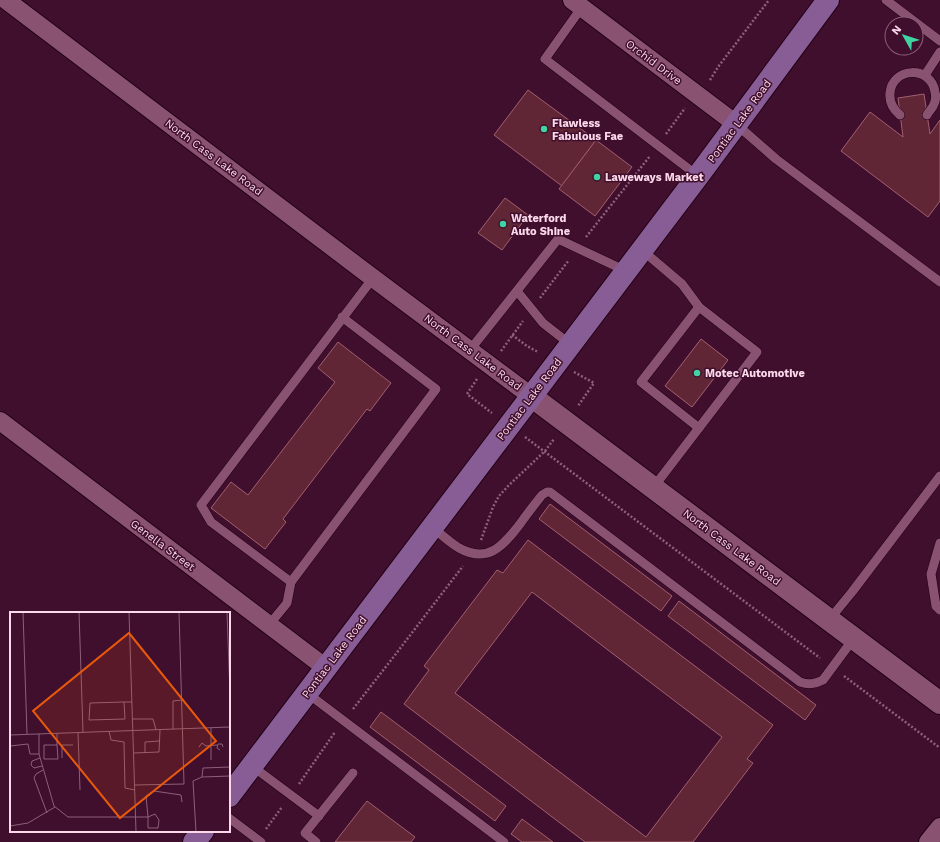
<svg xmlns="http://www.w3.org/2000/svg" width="940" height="842" viewBox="0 0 940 842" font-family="'Work Sans',sans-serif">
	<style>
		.building { fill: #602636; stroke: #a1606e; fill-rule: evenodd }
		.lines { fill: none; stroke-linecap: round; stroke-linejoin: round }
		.service-casing { stroke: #210015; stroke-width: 10 }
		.minor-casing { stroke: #210015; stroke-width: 20 }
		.tertiary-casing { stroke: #210015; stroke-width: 24 }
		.secondary-casing { stroke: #210015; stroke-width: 24 }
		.path { stroke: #8c617a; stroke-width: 2.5; stroke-dasharray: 2 2; stroke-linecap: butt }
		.service { stroke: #8a5271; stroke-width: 9 }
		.minor { stroke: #8a5271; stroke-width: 18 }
		.tertiary { stroke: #8a5271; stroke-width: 22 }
		.secondary { stroke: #885d96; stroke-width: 22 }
		.poi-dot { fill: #40d4a2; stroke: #410f2e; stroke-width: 1.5 }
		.labels { text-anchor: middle; stroke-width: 3; stroke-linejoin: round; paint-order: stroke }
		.street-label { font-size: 11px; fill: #fbd9ea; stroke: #410f2e }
		.poi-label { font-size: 11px; font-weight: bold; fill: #fbd9ea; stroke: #410f2e; text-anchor: start }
		.inset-road { fill: none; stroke: #8b6079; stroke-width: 1 }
		.view { fill: #e8590c; fill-opacity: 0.15; stroke: #e8590c; stroke-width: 2 }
		.inset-edge { fill: none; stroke: #fbd9ea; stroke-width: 2 }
	</style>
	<rect width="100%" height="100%" fill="#410f2e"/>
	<!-- building -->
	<g class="building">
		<polygon points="528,90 596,140 562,186 494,135"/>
		<polygon points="924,94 930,134 940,120 940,201 928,217 841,151 870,112 903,137 898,98"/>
		<polygon points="596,140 632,167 595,216 559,189"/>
		<polygon points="505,198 528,215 502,250 478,233"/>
		<polygon points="701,339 728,360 692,407 665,386"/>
		<polygon points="338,342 391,383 370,411 367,409 283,519 286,522 265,549 211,508 231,482 248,495 335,382 318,368"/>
		<polygon points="550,504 672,596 661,611 539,519"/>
		<path d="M528 540 773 725 747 759 753 763 693 842H585L404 704 429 670 424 666 497 570 503 573ZM532 592 722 737 646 837 455 693Z"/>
		<polygon points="679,601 816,705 805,720 668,616"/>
		<polygon points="381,712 506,806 495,821 370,727"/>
		<polygon points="367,801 415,837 411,842 335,842"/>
		<polygon points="522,819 553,842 522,842 511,834"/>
	</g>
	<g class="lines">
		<!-- service casing -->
		<g class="service-casing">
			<g id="service">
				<polyline points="886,0 940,41"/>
				<polyline points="582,7 545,59 698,176"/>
				<polyline points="925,75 940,52"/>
				<path d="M900 115C893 109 889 102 890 93 892 67 931 65 935 92 936 96 936 100 934 104 933 108 929 111 927 115"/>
				<polyline points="736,124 776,159 940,282"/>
				<polyline points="642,250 682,284 699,307 757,352 653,488"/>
				<polyline points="517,291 543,323 571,345"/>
				<polyline points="342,317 436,389 291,582 211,522 201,505 373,278"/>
				<polyline points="470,350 558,239 626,271"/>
				<polyline points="699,428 641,382 699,307"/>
				<path d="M432 527C441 534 449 542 459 548 488 564 503 546 520 524 527 514 534 505 542 495L547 492H550L800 682C809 685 815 684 823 680L854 638"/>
				<polyline points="940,543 931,574 936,606 940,610"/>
				<polyline points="829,620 852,592 940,476"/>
				<polyline points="269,625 287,603 291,582"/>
				<polyline points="307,693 504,842"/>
				<polyline points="252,766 319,816"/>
				<polyline points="229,818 261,842"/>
				<polyline points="316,842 305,833 353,773"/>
			</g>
		</g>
		<!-- minor casing -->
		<g class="minor-casing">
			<g id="minor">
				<polyline points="6,0 373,278 531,396"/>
				<polyline points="572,0 736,124"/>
				<polyline points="0,421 326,668"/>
				<polyline points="928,842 940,827"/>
			</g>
		</g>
		<!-- tertiary casing -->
		<g class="tertiary-casing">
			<polyline id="tertiary" points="531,396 940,703"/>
		</g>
		<!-- secondary casing -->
		<g class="secondary-casing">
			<g id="secondary">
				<polyline points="229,796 698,176 828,0"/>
				<polyline points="194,842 203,831"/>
			</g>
		</g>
		<!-- path -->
		<g class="path">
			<polyline points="710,80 718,67 769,0"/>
			<polyline points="666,134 685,108"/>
			<polyline points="586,237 650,156"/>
			<polyline points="540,298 569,260"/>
			<polyline points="512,335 527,346 538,352"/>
			<polyline points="501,351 523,321"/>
			<polyline points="574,372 594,383 578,406"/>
			<polyline points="477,379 467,394 492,413"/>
			<polyline points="525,437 820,658"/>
			<polyline points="481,540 493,507 499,496 509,485 545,451 554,439"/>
			<polyline points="844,676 940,748"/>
			<polyline points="353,709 395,655 463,566"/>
			<polyline points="299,784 335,732"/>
			<polyline points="266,829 282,807"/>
		</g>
		<!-- service -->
		<use href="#service" class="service"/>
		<!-- minor -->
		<use href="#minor" class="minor"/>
		<!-- tertiary -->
		<use href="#tertiary" class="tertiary"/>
		<!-- secondary -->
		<use href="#secondary" class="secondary"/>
	</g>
	<!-- markers -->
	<g class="poi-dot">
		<circle cx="544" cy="129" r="4"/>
		<circle cx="597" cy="177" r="4"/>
		<circle cx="503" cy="224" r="4"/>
		<circle cx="697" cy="373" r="4"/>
	</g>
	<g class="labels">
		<!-- street labels -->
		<g class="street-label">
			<text transform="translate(654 62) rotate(37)" y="4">Orchid Drive</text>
			<text transform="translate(739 121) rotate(-54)" y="4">Pontiac Lake Road</text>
			<text transform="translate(214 157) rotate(37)" y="4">North Cass Lake Road</text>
			<text transform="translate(473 352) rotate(37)" y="4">North Cass Lake Road</text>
			<text transform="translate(529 399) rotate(-53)" y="4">Pontiac Lake Road</text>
			<text transform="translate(163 545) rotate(37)" y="4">Genella Street</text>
			<text transform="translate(732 547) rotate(37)" y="4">North Cass Lake Road</text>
			<text transform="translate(334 657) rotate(-53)" y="4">Pontiac Lake Road</text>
		</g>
		<!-- poi labels -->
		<g class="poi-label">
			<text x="552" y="127">Flawless<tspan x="552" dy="13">Fabulous Fae</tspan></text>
			<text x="605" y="181">Laweways Market</text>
			<text x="511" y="222">Waterford<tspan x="511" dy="13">Auto Shine</tspan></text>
			<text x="705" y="377">Motec Automotive</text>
		</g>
	</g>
	<!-- overview -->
	<g transform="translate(10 612)">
		<rect width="220" height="220" fill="#410f2e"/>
		<path class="inset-road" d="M13 0 17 122M69 0 73 120M119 0 126 220M217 0 220 82M114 90 115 107 79 108 80 91 114 90H122M122 107H143L146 118M201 116V148M163 117V89L172 88M99 119 101 128 114 130 115 176 125 178M68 120 70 178M47 121V133H34V147H48L47 133M29 122V142L44 194 58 205H138L136 184 144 179 171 183 172 190M0 123 220 115M0 134 18 132 20 142H29M189 135 192 131 196 134 207 133M210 138 207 136 208 132H212L213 135M124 141 149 140 150 118M135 141V130L149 129M30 146 22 149 21 153 24 156 32 154M52 146V133H63M33 158 26 162 24 166 37 201M192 165 193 156 220 155M125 173 174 172 169 0M145 202 149 208 148 216H138V205ZM0 214 18 211 45 195M186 220 183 169 192 165 220 164"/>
		<path class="view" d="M119 21 206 129 110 206 23 99Z"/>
		<rect width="220" height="220" class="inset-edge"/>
	</g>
	<!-- north arrow -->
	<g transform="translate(904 36) rotate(309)"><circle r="19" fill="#410f2e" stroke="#8b6079"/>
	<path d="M0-3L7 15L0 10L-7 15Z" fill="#40d4a2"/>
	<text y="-6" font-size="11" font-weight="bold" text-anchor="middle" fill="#fbd9ea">N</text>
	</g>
</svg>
